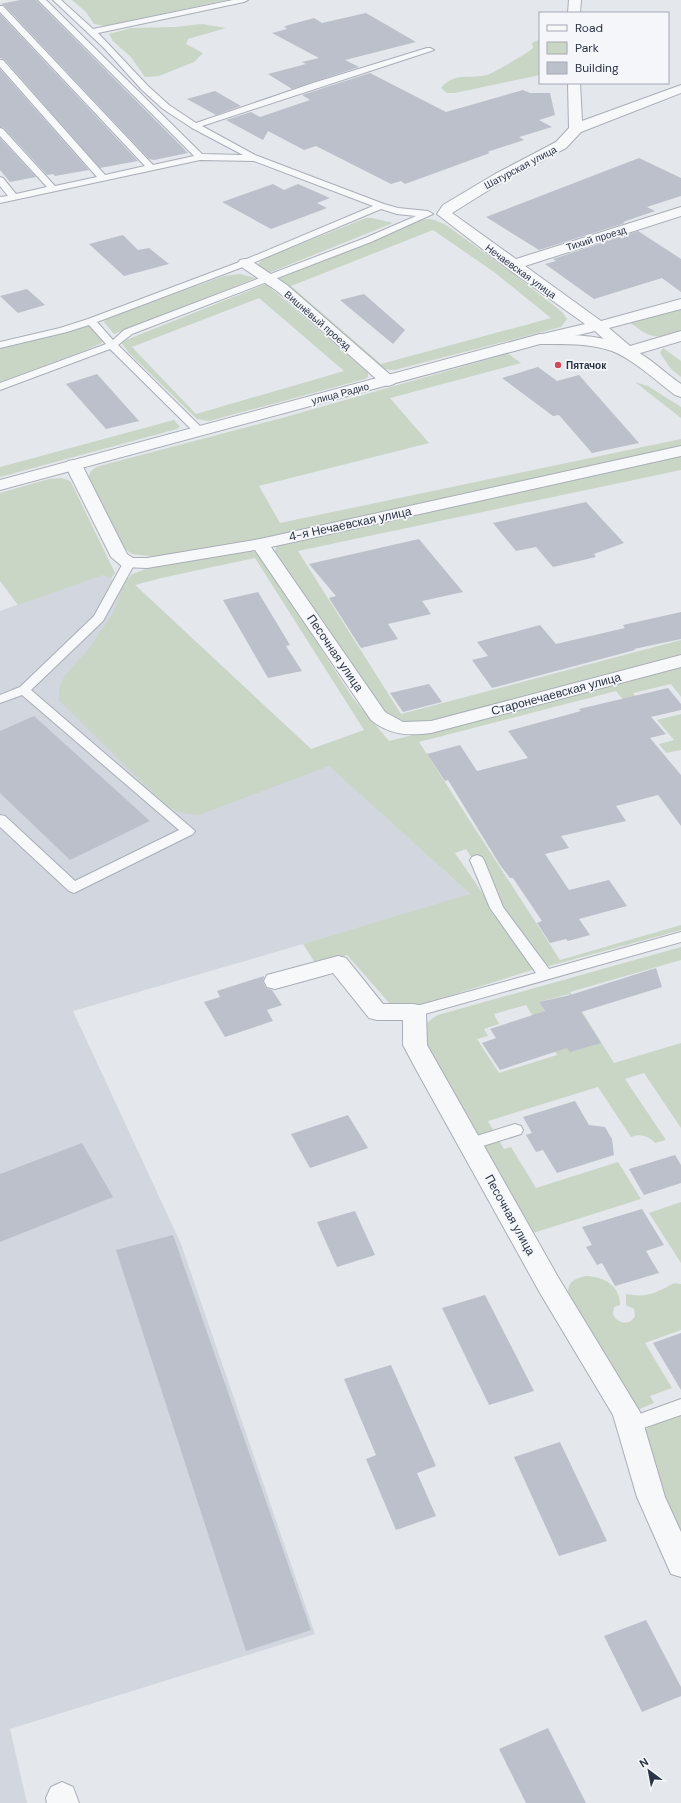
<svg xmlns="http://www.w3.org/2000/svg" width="681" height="1803" viewBox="0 0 681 1803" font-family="'DM Sans',sans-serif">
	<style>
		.built { fill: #d2d6de }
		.green { fill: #c9d6c5; fill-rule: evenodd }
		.building { fill: #bbc0ca }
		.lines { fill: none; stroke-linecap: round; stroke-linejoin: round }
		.service-casing { stroke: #a9aeb7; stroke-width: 2 }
		.minor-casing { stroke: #a9aeb7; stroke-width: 2 }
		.tertiary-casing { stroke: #a9aeb7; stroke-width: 2 }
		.service { fill: #f7f8fa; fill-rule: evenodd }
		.minor { fill: #f7f8fa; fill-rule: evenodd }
		.tertiary { fill: #f7f8fa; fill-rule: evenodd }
		.poi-dot { fill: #d1495b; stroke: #f4f6f9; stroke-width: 1.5 }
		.labels { text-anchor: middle; stroke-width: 3.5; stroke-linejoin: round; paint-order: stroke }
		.far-street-label { font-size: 10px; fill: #2b3445; stroke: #f4f6f9 }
		.far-poi-label { font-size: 10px; font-weight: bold; fill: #2b3445; stroke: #f4f6f9; text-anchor: start }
		.street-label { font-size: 12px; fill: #2b3445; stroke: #f4f6f9 }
	</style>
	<rect width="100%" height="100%" fill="#e4e7ec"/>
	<!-- built -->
	<polygon class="built" points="103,574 126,588 135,585 311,749 471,895 73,1011 181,1244 315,1634 10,1729 27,1803 0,1803 0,611"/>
	<!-- green -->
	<g class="green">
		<polygon points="72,0 227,0 105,26 94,24 86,12"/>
		<polygon points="202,24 226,28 188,39 186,44 203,53 194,62 159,76 145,77 131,57 113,41 109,34 131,28 175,27"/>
		<path d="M540 39V75L455 93H447L441 88C456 71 467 80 487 75 493 73 530 52 533 48L532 43Z"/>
		<polygon points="366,218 372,218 393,223 266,274 257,265 263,259"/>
		<path d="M428 219 435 220 446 225 515 275 562 312 567 319 561 327 394 370 380 369 274 280 421 220ZM433 230 494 272 551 318 381 364 291 286Z"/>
		<polygon points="240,274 256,278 114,334 104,322 106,319 224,276"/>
		<path d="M266 284 368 373V377L365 379 209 421 197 419 129 353 121 342ZM259 298 344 371 196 414 132 347Z"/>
		<path d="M681 304V332C653 340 651 338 628 321Z"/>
		<polygon points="90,325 103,339 102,343 81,352 0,382 0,348"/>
		<polygon points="663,348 681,361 681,377 671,369 660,353"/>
		<path d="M507 354 510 355 521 363 390 398 429 443 259 486 280 523 681 439V447L249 542 155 557 132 554 125 549 89 477C90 469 96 467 103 465L282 418Z"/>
		<polygon points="635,382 648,386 681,407 681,418"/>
		<polygon points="174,420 180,427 177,429 0,477 0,467"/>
		<path d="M681 456V470L298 551 401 714 681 640V654L430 722C409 724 397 722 380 708L274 552 277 546 285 541Z"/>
		<polygon points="61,478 68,480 71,482 115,573 111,579 103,575 18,605 0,581 0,493 49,479"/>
		<path d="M250 550 260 554 352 697 389 741 681 667V697L671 684 633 693 650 716 639 719 616 691 419 742 560 960 681 925V930L549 966 543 963 501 904 466 849 455 853 531 964 533 968 532 970 417 1006 391 1005 347 955 317 966 303 944 470 894 329 766 199 815C185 814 176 812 164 804L59 700V688L65 675 90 647 113 613 125 582 132 574 151 567ZM255 558 364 730 311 749 135 585 161 578Z"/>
		<polygon points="681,714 681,750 666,753 659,744 674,740 657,720"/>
		<path d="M681 947V960L570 992 614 1063 681 1043V1128L644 1073 625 1079 666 1140 655 1143C649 1136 640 1133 631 1137L598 1087 488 1121 504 1149 511 1147 536 1188 618 1162 641 1199 533 1233 420 1036C423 1025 428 1021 438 1015ZM569 994 584 1017 554 1026 539 1002ZM526 1005 557 1055 499 1073 477 1039 488 1036 484 1029 499 1024 494 1014Z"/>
		<polygon points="681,1202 681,1263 649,1213"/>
		<path d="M585 1276C603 1276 620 1285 620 1305L614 1307 613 1314C617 1324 630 1326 635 1316L634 1309 626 1305V1294C647 1298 656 1293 674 1283L681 1284V1330L645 1343 672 1388 650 1396 654 1403 637 1410 568 1293C568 1282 574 1279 585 1276Z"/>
		<polygon points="681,1414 681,1535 655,1488 645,1436 646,1430 649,1426"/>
	</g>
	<!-- building -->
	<g class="building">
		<polygon points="20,0 36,0 188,153 154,160 149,159 4,5 0,4"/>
		<polygon points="366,13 416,42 345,60 359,67 292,89 268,74 306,64 302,62 319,58 272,33 287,29 284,27 286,26 285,26 314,18 322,23"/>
		<polygon points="0,14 138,161 100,168 4,59 0,58"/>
		<polygon points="0,69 89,170 55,176 53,174 47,175 4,128 0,127"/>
		<polygon points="370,73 446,112 523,90 530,93 550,93 555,115 539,120 552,127 519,137 524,140 487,152 490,153 405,184 401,181 391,184 316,146 304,150 268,131 263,140 226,120 251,112 260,117 310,100 302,95"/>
		<polygon points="215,91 241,106 216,115 187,99"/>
		<polygon points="0,138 36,177 10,182 0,170"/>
		<polygon points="639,158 681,178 681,196 647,207 655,211 623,222 625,223 539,250 486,217"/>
		<polygon points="273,184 284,190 298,184 330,198 317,203 327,208 271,229 222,202"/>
		<polygon points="638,231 681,259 681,292 662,278 594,299 545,264 556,261 553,259"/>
		<polygon points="123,235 138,250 149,248 169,264 124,276 89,244"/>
		<polygon points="27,289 45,305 18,313 0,296"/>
		<polygon points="364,294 405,330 393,344 340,300"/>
		<polygon points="538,367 557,381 579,375 639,443 592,453 559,415 553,416 502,378"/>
		<polygon points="97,374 139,421 106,429 66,384"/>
		<polygon points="586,502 624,543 594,554 596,557 553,567 536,547 516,551 493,523"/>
		<polygon points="419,539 463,592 422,601 431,614 388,624 398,639 361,648 329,598 336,596 309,564"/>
		<polygon points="258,592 290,645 286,646 302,671 268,678 223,600"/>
		<polygon points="681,612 681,639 634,649 635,650 492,688 472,660 488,656 477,642 540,625 556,644 625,628 623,625"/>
		<polygon points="429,684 442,702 403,712 390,693"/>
		<polygon points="668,688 681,704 681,710 651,717 666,734 650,738 681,775 681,826 658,795 616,806 626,821 561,836 569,848 545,854 569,890 609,880 627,906 579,919 590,935 568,941 566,939 550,943 537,923 542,921 513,878 510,878 500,865 448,780 445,781 427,754 460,745 477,771 528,758 508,731 581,711 579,709"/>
		<polygon points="34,716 150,821 70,860 0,793 0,731"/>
		<polygon points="656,968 662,987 581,1012 601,1043 570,1052 567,1048 500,1070 482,1043 496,1038 490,1029 545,1011 539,1002 570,995"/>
		<polygon points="264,976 263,982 266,988 272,990 282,1005 267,1010 273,1021 225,1037 204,1002 220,997 217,991"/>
		<polygon points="575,1101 589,1125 605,1127 612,1139 614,1155 557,1173 543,1150 536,1152 526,1135 532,1133 523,1117"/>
		<polygon points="348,1115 368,1148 310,1168 291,1134"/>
		<polygon points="82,1143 113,1197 0,1242 0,1174"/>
		<polygon points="675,1155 681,1165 681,1183 644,1195 629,1169"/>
		<polygon points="642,1209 664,1245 646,1251 659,1273 615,1286 602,1263 597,1265 586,1247 592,1245 582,1227"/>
		<polygon points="355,1211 375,1255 337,1267 317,1222"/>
		<polygon points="173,1235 311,1630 246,1651 116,1250"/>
		<polygon points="485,1295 534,1391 489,1405 442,1308"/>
		<polygon points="681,1333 681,1390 653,1343"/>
		<polygon points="391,1365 436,1466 417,1473 436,1516 396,1530 366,1459 376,1455 344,1379"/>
		<polygon points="560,1442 607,1541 559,1556 514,1457"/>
		<polygon points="646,1620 681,1687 681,1696 642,1712 604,1636"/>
		<polygon points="548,1728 586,1803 526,1803 499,1749"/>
	</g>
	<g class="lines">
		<!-- service casing -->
		<g class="service-casing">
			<g id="service">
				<path d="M38 0H46L202 154 243 155 192 128 163 109 142 90 104 48 53 0H61L93 29 233 0H248L244 2 98 33 148 86 169 105 196 123 313 83 427 48H430L434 50 202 126 255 155 384 204 398 208 428 211 433 214 371 242 132 334 118 345 203 429 204 431 203 433H195L110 349 0 390V383L106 344 89 325 67 332 0 348V342L60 328 88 319 242 261 373 206 254 161 200 160 0 203V197L8 196 0 186V177L3 178 16 194 47 187 0 136V128L3 129 55 186 97 177 0 67V60H3L105 175 145 166 0 12V6H3L153 165 194 156ZM381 209 397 214 416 216 365 238 124 330 113 340 97 322 248 265Z"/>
				<polygon points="129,560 135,563 103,621 31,690 195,831 193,834 74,893 69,891 0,827 0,815 5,816 75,881 179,830 22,695 0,703 0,695 20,687 94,616 123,563"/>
				<polygon points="477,855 482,857 484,860 503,907 549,969 681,932 681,942 414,1017 409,1016 407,1012 409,1008 536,973 490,908 470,860 472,857"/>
				<polygon points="515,1124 521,1126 523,1130 521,1134 470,1150 464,1148 462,1144 464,1140"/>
				<polygon points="681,1399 681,1415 629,1433 623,1430 620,1425 623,1420"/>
			</g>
		</g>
		<!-- minor casing -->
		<g class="minor-casing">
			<g id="minor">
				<polygon points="569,0 581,0 580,13 568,13"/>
				<polygon points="568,83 580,83 582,121 681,85 681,93 581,132 566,148 505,180 452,213 516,259 681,207 681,216 525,266 601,321 681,299 681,309 609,328 630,346 681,331 681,341 627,357 621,355 595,331 540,344 534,342 532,339 534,336 585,324 507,268 437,214 443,205 495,174 556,142 569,128"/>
				<polygon points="245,259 250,260 287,285 394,378 396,381 394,384 388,386 382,384 277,291 240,266 238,263 240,260"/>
				<path d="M681 446V456L271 547 385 712 403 722 431 721 681 655V667L431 733C409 736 389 735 371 720L255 550 147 568 123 567 111 557 65 465 68 461 74 460 80 461 127 554 133 558H147L260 539Z"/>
				<polygon points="338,956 346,958 383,1004 414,1004 422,1006 426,1012 427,1045 558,1277 640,1412 665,1497 681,1532 681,1577 671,1574 637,1497 613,1415 540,1293 418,1073 403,1045 403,1020 377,1020 369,1018 333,973 275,989 267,987 264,981 267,975"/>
				<polygon points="62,1782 73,1787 79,1803 47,1803 46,1798 51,1787"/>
			</g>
		</g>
		<!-- tertiary casing -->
		<g class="tertiary-casing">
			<path id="tertiary" d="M540 334C570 335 603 334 631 348 649 357 665 373 681 384V397L675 395C658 382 631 358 612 351 589 343 564 344 540 344L0 490V480Z"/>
		</g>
		<!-- service -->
		<use href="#service" class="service"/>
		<!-- minor -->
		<use href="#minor" class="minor"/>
		<!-- tertiary -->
		<use href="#tertiary" class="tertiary"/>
	</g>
	<!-- markers -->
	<circle class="poi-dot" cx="558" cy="365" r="4"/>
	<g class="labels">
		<!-- far-street labels -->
		<g class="far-street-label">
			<text transform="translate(520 167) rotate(-28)" y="4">Шатурская улица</text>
			<text transform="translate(596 238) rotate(-17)" y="4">Тихий проезд</text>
			<text transform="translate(521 271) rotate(36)" y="4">Нечаевская улица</text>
			<text transform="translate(318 320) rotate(41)" y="4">Вишнёвый проезд</text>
			<text transform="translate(340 393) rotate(-15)" y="4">улица Радио</text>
		</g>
		<!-- far-poi labels -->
		<g class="far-poi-label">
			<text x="566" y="369">Пятачок</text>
		</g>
		<!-- street labels -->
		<g class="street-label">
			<text transform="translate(350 524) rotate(-12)" y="4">4-я Нечаевская улица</text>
			<text transform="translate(335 653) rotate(56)" y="4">Песочная улица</text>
			<text transform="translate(556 694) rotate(-15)" y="4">Старонечаевская улица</text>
			<text transform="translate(510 1215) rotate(61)" y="4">Песочная улица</text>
		</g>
	</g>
	<!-- legend -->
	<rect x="539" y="12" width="130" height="72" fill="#f4f6f9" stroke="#a4a8b1"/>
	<rect x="547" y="25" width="20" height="6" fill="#f7f8fa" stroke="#a4a8b1"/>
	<text x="575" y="32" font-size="12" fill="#2b3445">Road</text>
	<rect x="547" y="42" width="20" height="12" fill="#c9d6c5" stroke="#a4a8b1"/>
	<text x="575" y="52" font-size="12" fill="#2b3445">Park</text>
	<rect x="547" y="62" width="20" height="12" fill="#bbc0ca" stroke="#a4a8b1"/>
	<text x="575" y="72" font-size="12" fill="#2b3445">Building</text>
	<!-- north arrow -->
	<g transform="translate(649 1771) rotate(328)" stroke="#f4f6f9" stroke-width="3" paint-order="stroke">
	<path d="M0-3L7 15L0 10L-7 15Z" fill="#2b3445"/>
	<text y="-6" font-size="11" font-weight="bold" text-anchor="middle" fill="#2b3445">N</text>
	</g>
</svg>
